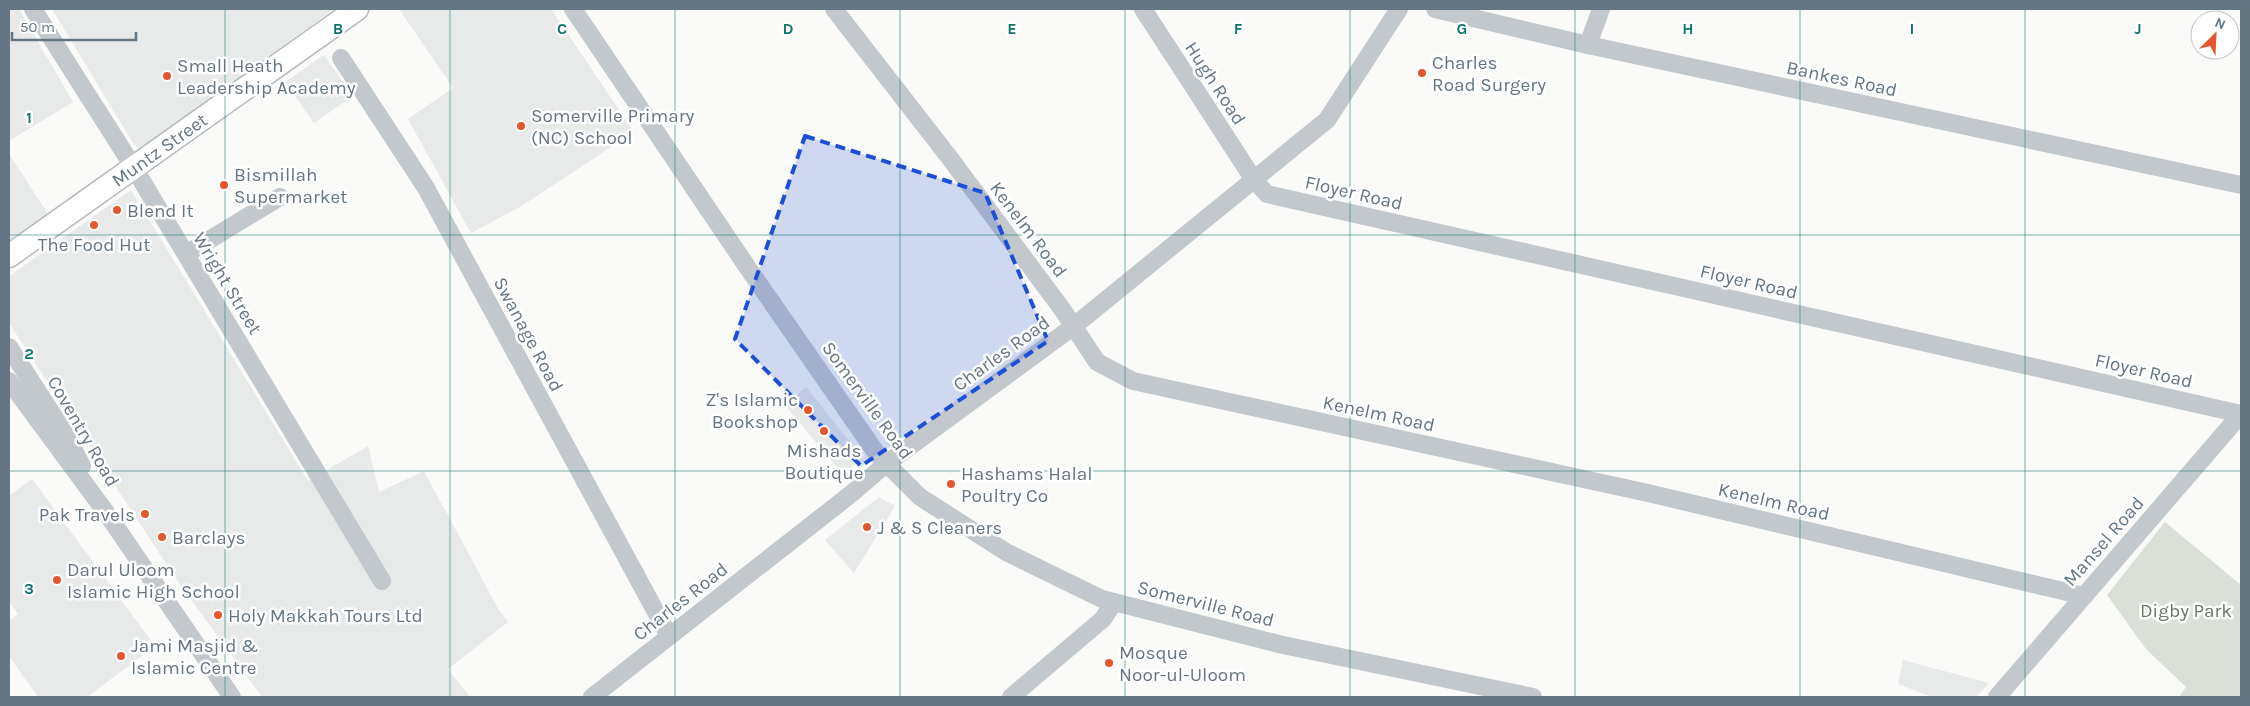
<svg xmlns="http://www.w3.org/2000/svg" width="2250" height="706" viewBox="0 0 2250 706" font-family="Karla,sans-serif">
	<style>
		.built { fill: #e8e9e9 }
		.green { fill: #dadfd7 }
		.lines { fill: none; stroke-linecap: round; stroke-linejoin: round }
		.major-casing { stroke: #b5babe; stroke-width: 25 }
		.minor { stroke: #c3c8cc; stroke-width: 18 }
		.major { stroke: #fff; stroke-width: 22 }
		.marked { fill: #1d4ed8; fill-opacity: 0.2; stroke: #1d4ed8; stroke-width: 4; stroke-dasharray: 10 6; stroke-linejoin: round }
		.grid { fill: none; stroke: #0f766e; stroke-width: 1; stroke-opacity: 0.55 }
		.poi-dot { fill: #e4572e; stroke: #fff; stroke-width: 2 }
		.labels { text-anchor: middle; stroke-width: 5; stroke-linejoin: round; paint-order: stroke }
		.poi-label { font-size: 19px; fill: #657683; stroke: #fff; text-anchor: start }
		.street-label { font-size: 19px; fill: #657683; stroke: #fff }
		.park-label { font-size: 19px; fill: #687a64; stroke: #fff }
		.grid-label { font-size: 16px; text-anchor: middle; font-weight: bold; fill: #0f766e; stroke: #fff; stroke-width: 5; stroke-linejoin: round; paint-order: stroke }
	</style>
	<rect width="100%" height="100%" fill="#fafaf8"/>
	<!-- built -->
	<g class="built">
		<polygon points="9,9 19,9 73,102 9,141"/>
		<polygon points="52,9 334,9 143,147 139,148 133,143"/>
		<polygon points="399,9 551,9 634,132 520,207 471,233 408,119 453,88"/>
		<polygon points="324,55 353,96 314,123 285,82"/>
		<polygon points="9,154 48,214 9,240"/>
		<polygon points="131,190 308,481 368,446 379,492 424,471 499,610 508,622 448,669 470,697 262,697 176,579 9,323 9,276"/>
		<polygon points="806,387 862,457 843,475 785,405"/>
		<polygon points="32,479 155,646 87,697 38,697 9,656 9,621 18,614 9,601 9,496"/>
		<polygon points="879,497 895,506 854,573 825,540"/>
		<polygon points="1903,660 1989,683 1976,697 1932,697 1898,684"/>
	</g>
	<!-- green -->
	<polygon class="green" points="2165,522 2241,585 2241,697 2179,697 2186,687 2146,649 2107,595"/>
	<g class="lines">
		<!-- major casing -->
		<g class="major-casing">
			<g id="major">
				<path id="s1" d="M9 256 357 9"/>
			</g>
		</g>
		<!-- minor -->
		<g class="minor">
			<polyline points="33,9 134,168 382,581"/>
			<polyline points="573,9 752,274 877,454 920,497 1006,552 1102,599 1283,645 1533,697"/>
			<polyline points="834,9 949,157 1062,309 1097,362 1133,381 1648,493 2084,596"/>
			<polyline points="1143,9 1254,180 1267,194 2241,414"/>
			<polyline points="1435,9 1588,45 2241,185"/>
			<polyline points="1588,45 1601,9"/>
			<polyline points="341,58 426,188 669,636"/>
			<polyline points="186,254 280,197"/>
			<polyline points="9,347 67,437 82,466"/>
			<polyline points="9,381 105,511 232,697"/>
			<polyline points="592,697 851,494 886,464 1074,326 1327,120 1399,9"/>
			<polyline points="1011,697 1103,619 1114,602"/>
			<polyline points="1997,697 2241,414"/>
		</g>
		<!-- major -->
		<use href="#major" class="major"/>
	</g>
	<!-- marked area -->
	<path class="marked" d="M805 136 985 193 1048 341 861 466 735 339Z"/>
	<!-- grid -->
	<path class="grid" d="M225 9V697M450 9V697M675 9V697M900 9V697M1125 9V697M1350 9V697M1575 9V697M1800 9V697M2025 9V697M9 235H2241M9 471H2241"/>
	<!-- markers -->
	<g class="poi-dot">
		<circle cx="1422" cy="73" r="5"/>
		<circle cx="167" cy="76" r="5"/>
		<circle cx="521" cy="126" r="5"/>
		<circle cx="224" cy="185" r="5"/>
		<circle cx="117" cy="210" r="5"/>
		<circle cx="94" cy="225" r="5"/>
		<circle cx="808" cy="410" r="5"/>
		<circle cx="824" cy="431" r="5"/>
		<circle cx="951" cy="484" r="5"/>
		<circle cx="145" cy="514" r="5"/>
		<circle cx="867" cy="527" r="5"/>
		<circle cx="162" cy="537" r="5"/>
		<circle cx="57" cy="580" r="5"/>
		<circle cx="218" cy="615" r="5"/>
		<circle cx="121" cy="656" r="5"/>
		<circle cx="1109" cy="663" r="5"/>
	</g>
	<g class="labels">
		<!-- poi labels -->
		<g class="poi-label">
			<text x="1432" y="69">Charles<tspan x="1432" dy="22">Road Surgery</tspan></text>
			<text x="177" y="72">Small Heath<tspan x="177" dy="22">Leadership Academy</tspan></text>
			<text x="531" y="122">Somerville Primary<tspan x="531" dy="22">(NC) School</tspan></text>
			<text x="234" y="181">Bismillah<tspan x="234" dy="22">Supermarket</tspan></text>
			<text x="127" y="217">Blend It</text>
			<text x="94" y="251" text-anchor="middle">The Food Hut</text>
			<text x="798" y="406" text-anchor="end">Z's Islamic<tspan x="798" dy="22">Bookshop</tspan></text>
			<text x="824" y="457" text-anchor="middle">Mishads<tspan x="824" dy="22">Boutique</tspan></text>
			<text x="961" y="480">Hashams Halal<tspan x="961" dy="22">Poultry Co</tspan></text>
			<text x="135" y="521" text-anchor="end">Pak Travels</text>
			<text x="877" y="534">J &amp; S Cleaners</text>
			<text x="172" y="544">Barclays</text>
			<text x="67" y="576">Darul Uloom<tspan x="67" dy="22">Islamic High School</tspan></text>
			<text x="228" y="622">Holy Makkah Tours Ltd</text>
			<text x="131" y="652">Jami Masjid &amp;<tspan x="131" dy="22">Islamic Centre</tspan></text>
			<text x="1119" y="659">Mosque<tspan x="1119" dy="22">Noor-ul-Uloom</tspan></text>
		</g>
		<!-- street labels -->
		<g class="street-label">
			<text transform="translate(1842 78) rotate(12)" y="7">Bankes Road</text>
			<text transform="translate(1216 83) rotate(57)" y="7">Hugh Road</text>
			<text dy="7" stroke="none"><textPath href="#s1" startOffset="184">Muntz Street</textPath></text>
			<text transform="translate(1354 192) rotate(13)" y="7">Floyer Road</text>
			<text transform="translate(1029 229) rotate(53)" y="7">Kenelm Road</text>
			<text transform="translate(1749 281) rotate(13)" y="7">Floyer Road</text>
			<text transform="translate(228 283) rotate(59)" y="7">Wright Street</text>
			<text transform="translate(529 334) rotate(62)" y="7">Swanage Road</text>
			<text transform="translate(1001 353) rotate(-36)" y="7">Charles Road</text>
			<text transform="translate(2144 370) rotate(13)" y="7">Floyer Road</text>
			<text transform="translate(868 400) rotate(54)" y="7">Somerville Road</text>
			<text transform="translate(1379 413) rotate(12)" y="7">Kenelm Road</text>
			<text transform="translate(84 431) rotate(60)" y="7">Coventry Road</text>
			<text transform="translate(1774 501) rotate(13)" y="7">Kenelm Road</text>
			<text transform="translate(2103 541) rotate(-49)" y="7">Mansel Road</text>
			<text transform="translate(680 601) rotate(-38)" y="7">Charles Road</text>
			<text transform="translate(1206 603) rotate(14)" y="7">Somerville Road</text>
		</g>
		<!-- park labels -->
		<g class="park-label">
			<text x="2186" y="617">Digby Park</text>
		</g>
	</g>
	<g class="grid-label">
		<text x="338" y="34">B</text>
		<text x="562" y="34">C</text>
		<text x="788" y="34">D</text>
		<text x="1012" y="34">E</text>
		<text x="1238" y="34">F</text>
		<text x="1462" y="34">G</text>
		<text x="1688" y="34">H</text>
		<text x="1912" y="34">I</text>
		<text x="2138" y="34">J</text>
		<text x="29" y="123">1</text>
		<text x="29" y="359">2</text>
		<text x="29" y="594">3</text>
	</g>
	<!-- border -->
	<rect width="2250" height="706" fill="none" stroke="#657683" stroke-width="20"/>
	<!-- north arrow -->
	<g transform="translate(2215 35) rotate(24)"><circle r="24" fill="#ffffff" stroke="#c1c8cd"/>
	<path d="M0-4L9 19L0 12L-9 19Z" fill="#e4572e"/>
	<text y="-8" font-size="14" font-weight="bold" text-anchor="middle" fill="#657683">N</text>
	</g>
	<!-- scale -->
	<path d="M12 32v8h124v-8" fill="none" stroke="#657683" stroke-width="2.5"/>
	<text x="20" y="32" font-size="15" fill="#657683" stroke="#ffffff" stroke-width="4" paint-order="stroke">50 m</text>
</svg>
